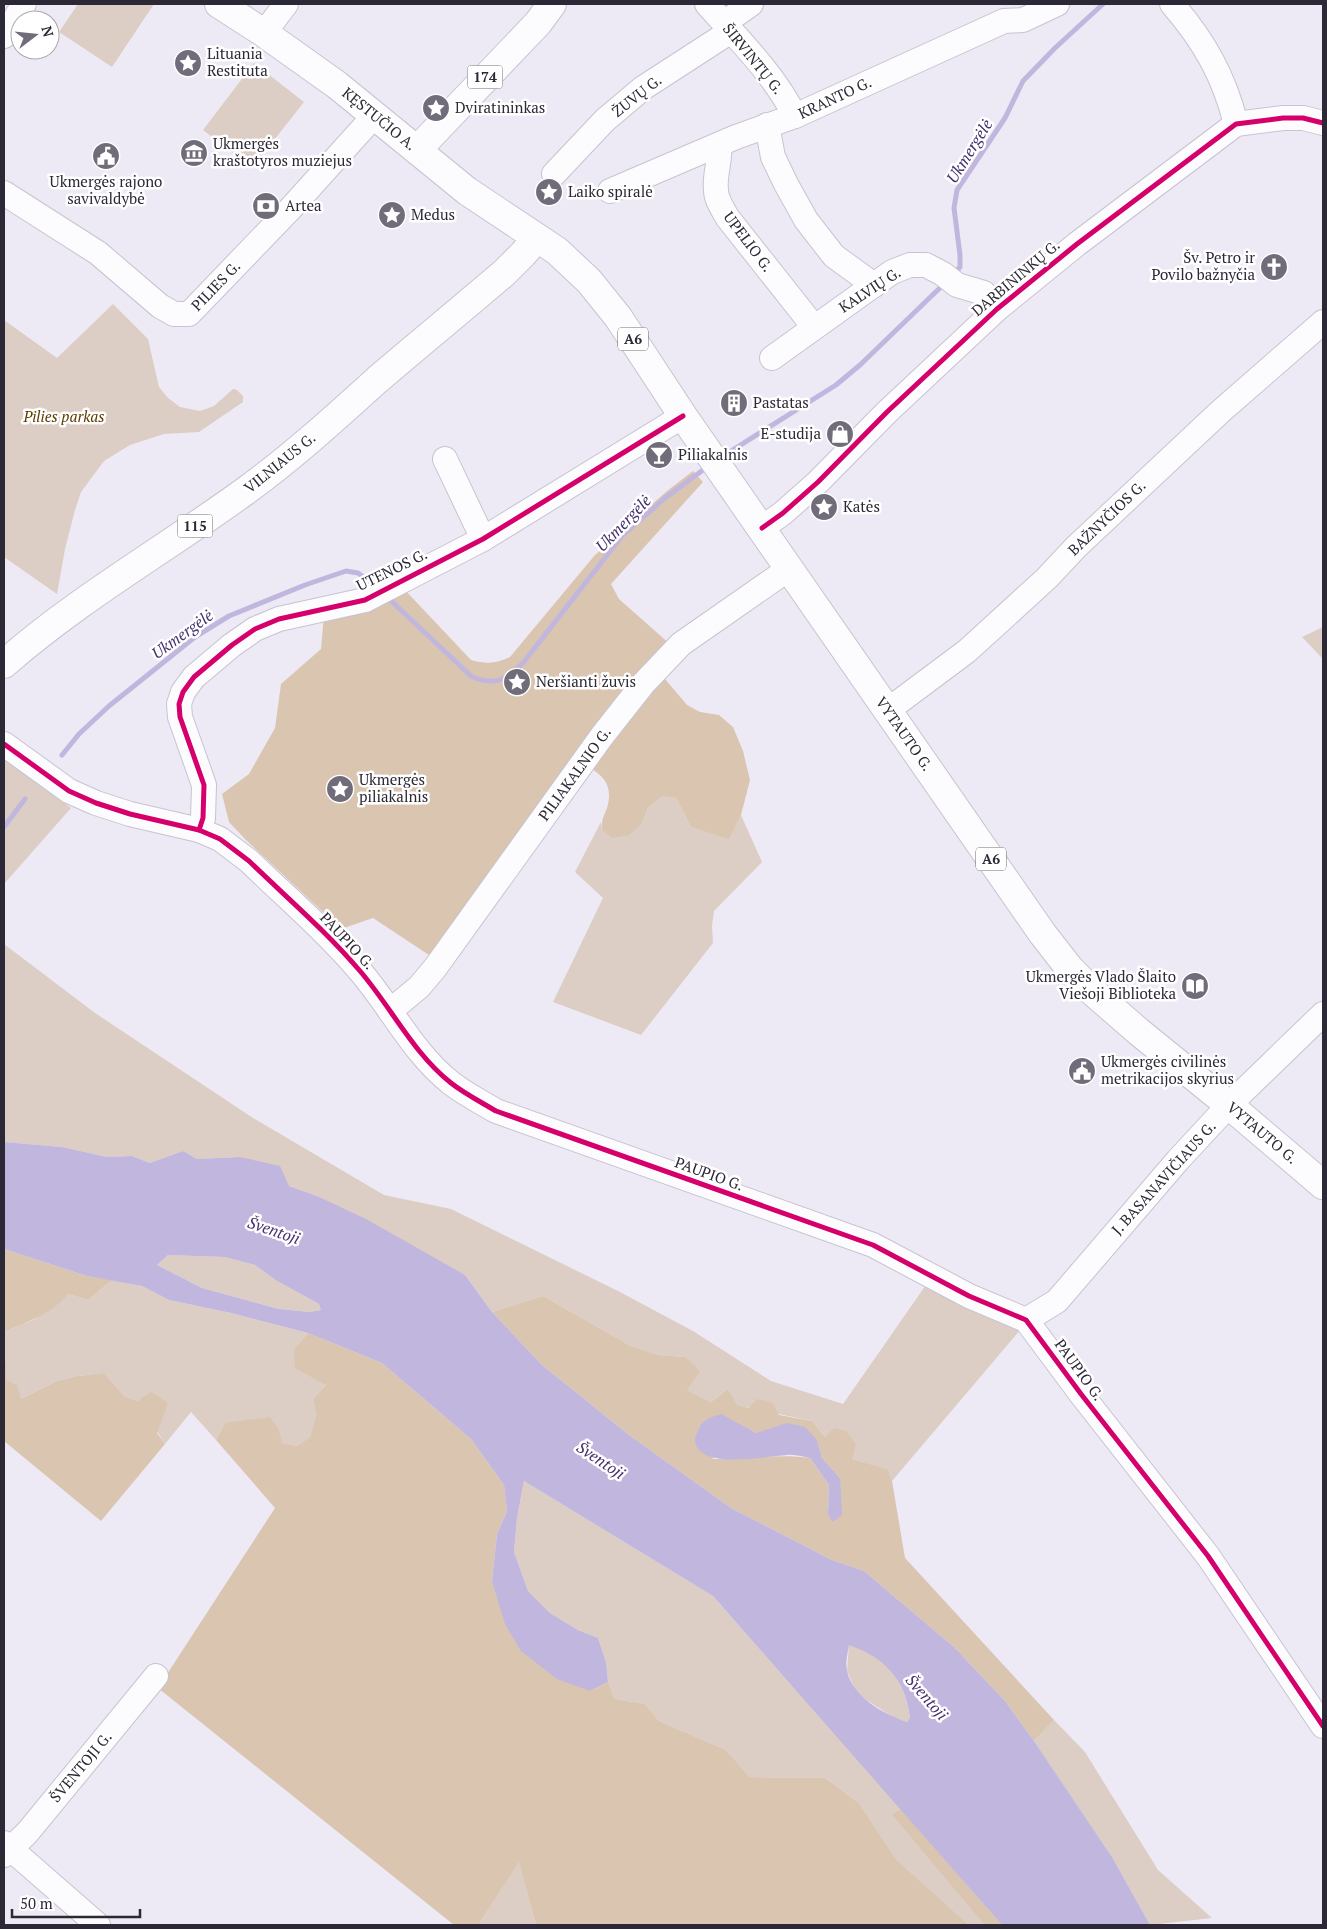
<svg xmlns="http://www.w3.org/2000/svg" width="1327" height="1929" viewBox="0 0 1327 1929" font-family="'PT Serif',serif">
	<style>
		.green { fill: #dccec4 }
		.forest { fill: #dac5b1; fill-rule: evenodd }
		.water { fill: #c1b6de; fill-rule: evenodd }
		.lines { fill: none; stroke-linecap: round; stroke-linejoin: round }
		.stream { stroke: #c1b6de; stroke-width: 5 }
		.minor-casing { stroke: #c6c4d0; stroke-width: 26 }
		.major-casing { stroke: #c6c4d0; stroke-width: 30 }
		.minor { stroke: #fcfcfe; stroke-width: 24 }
		.major { stroke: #fcfcfe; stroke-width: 28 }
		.cycleway-casing { stroke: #fff; stroke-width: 8 }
		.cycleway { stroke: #d6006c; stroke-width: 5 }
		.labels { text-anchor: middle; stroke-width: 5; stroke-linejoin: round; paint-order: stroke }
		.shield { fill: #fff; stroke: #6b6872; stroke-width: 1 }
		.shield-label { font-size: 14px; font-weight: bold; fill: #2c2835 }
		.poi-label { font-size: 15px; fill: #2c2835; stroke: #fff; text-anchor: start }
		.street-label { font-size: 15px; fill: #2c2835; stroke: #fff }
		.park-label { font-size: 15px; font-style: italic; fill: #5e3c00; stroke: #fff }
		.water-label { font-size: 16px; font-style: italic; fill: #46306f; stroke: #fff }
	</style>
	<rect width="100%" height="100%" fill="#edeaf6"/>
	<!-- green -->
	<g class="green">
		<polygon points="78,4 154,4 112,67 59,32"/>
		<polygon points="254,63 304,102 252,168 203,130"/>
		<polygon points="113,304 148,339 159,387 168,398 180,407 200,411 214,406 233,389 237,390 243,396 243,402 199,432 164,434 130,445 104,461 81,492 75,510 65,549 57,594 4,557 4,320 57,358"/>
		<polygon points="1323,627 1323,659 1302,637"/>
		<polygon points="4,758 71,808 4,884"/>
		<polygon points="662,795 676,798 691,827 729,838 741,815 762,862 714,911 712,926 713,943 641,1035 553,1002 603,898 575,872 601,822 602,830 642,823 648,808"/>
		<polygon points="4,944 95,1013 253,1118 384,1195 451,1209 618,1291 693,1331 771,1381 843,1404 928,1282 1021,1329 892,1481 886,1469 852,1459 825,1437 812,1421 736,1405 728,1389 711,1402 687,1390 685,1357 658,1355 631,1346 543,1296 492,1312 465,1275 317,1196 289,1186 240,1157 197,1159 183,1151 150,1163 132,1156 107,1157 62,1147 4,1142"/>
		<polygon points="168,1255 225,1257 255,1265 277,1281 319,1304 322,1310 310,1312 279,1309 202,1288 157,1265"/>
		<polygon points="112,1280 142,1286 169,1300 231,1313 308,1333 294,1349 326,1385 313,1399 316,1415 310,1437 297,1446 281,1443 279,1430 225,1423 216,1440 191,1412 165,1444 138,1401 124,1396 104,1373 77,1376 57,1381 21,1399 6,1380 6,1362 4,1361 4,1332 35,1319 68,1294 88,1300"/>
		<polygon points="524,1481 713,1596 901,1809 891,1814 984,1925 969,1925 896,1859 859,1803 825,1778 750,1777 726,1750 659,1721 645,1704 615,1699 608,1682 606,1662 598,1638 578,1630 550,1613 528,1591 514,1552 517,1518"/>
		<path d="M849 1644C884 1657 906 1680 910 1719L906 1722 893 1717 857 1694 847 1671Z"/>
		<polygon points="1054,1720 1085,1752 1158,1870 1212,1918 1150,1925 1112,1857 1034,1741"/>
		<polygon points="519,1861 536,1925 483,1925 480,1922"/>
	</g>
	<!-- forest -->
	<g class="forest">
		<path d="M693 471 703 482 611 584 619 599 672 646 654 666 687 705 700 712 719 715 733 727 743 751 750 780 741 815 729 839 691 827 676 798 662 796 648 808 642 823 629 835 612 838 602 830C601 821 604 816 607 808 615 779 598 774 578 759L432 957 373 918 341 929 246 840 229 822 222 794 249 774 275 728 281 684 321 649 324 615 404 589 471 660C486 664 496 664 510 657L595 555 667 491Z"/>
		<path d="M4 1249 87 1276 112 1280 88 1300 68 1294C52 1314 27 1322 4 1332Z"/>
		<path d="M543 1296 631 1346 658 1355 685 1357 700 1371 687 1390 711 1402 728 1389 737 1405 749 1408 757 1399 773 1403 779 1415 812 1421 825 1437 834 1428 846 1431 856 1444 852 1459 887 1469 892 1481 905 1558 1054 1720 1034 1741 1005 1701 954 1647 864 1571 832 1560 731 1508 629 1435 542 1365 492 1312ZM745 1428 756 1433 769 1430 817 1440 822 1458 840 1478 828 1513 829 1485 810 1458C778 1453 745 1460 712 1459Z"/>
		<polygon points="308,1333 382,1363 471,1439 504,1485 507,1511 497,1534 492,1581 590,1691 608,1682 615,1699 645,1704 659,1721 726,1750 750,1777 825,1778 859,1803 896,1859 969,1925 536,1925 519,1862 480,1922 483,1925 454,1925 158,1688 275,1508 216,1440 225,1423 270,1417 279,1430 282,1443 297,1446 310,1437 316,1415 313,1399 326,1385 295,1368 294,1349"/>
		<polygon points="4,1361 6,1362 6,1380 17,1385 21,1399 57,1381 77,1376 104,1373 124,1396 138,1401 151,1392 168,1403 157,1433 165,1444 101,1521 4,1441"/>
		<polygon points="901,1809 1002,1925 984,1925 891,1814"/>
	</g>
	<!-- water -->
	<g class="water">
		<path d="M4 1142 62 1147 107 1157 132 1156 150 1163 183 1151 197 1159 240 1157 280 1166 289 1186 317 1196 366 1219 465 1275 492 1312 542 1365 629 1435 731 1508 832 1560 864 1571 954 1647 1005 1701 1034 1741 1112 1857 1150 1925H1002L713 1596 524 1481 517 1518 514 1552 528 1591 550 1613 578 1630 598 1638 606 1662 608 1682 590 1691 557 1679 521 1651 505 1624 492 1581 497 1534 507 1511 504 1485 471 1439 382 1363 308 1333 231 1313 169 1300 142 1286 87 1276 4 1249ZM168 1255 225 1257 255 1265 277 1281 319 1304 321 1310 310 1312 279 1309 202 1288 157 1265ZM849 1645C884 1657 906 1680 910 1718L907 1722C883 1714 853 1697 847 1671 845 1664 848 1651 849 1645Z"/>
		<path d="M721 1414 756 1433 787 1423 805 1427 817 1440 822 1458 840 1478 842 1515 832 1522 828 1513 829 1485 810 1458C803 1457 795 1454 787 1455 767 1456 697 1471 695 1440 695 1436 698 1432 699 1429 702 1419 712 1417 721 1414Z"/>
	</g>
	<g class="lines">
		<!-- stream -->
		<g class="stream">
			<polyline points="953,275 960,267 960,255 954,208 957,190 1005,118 1023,81 1055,48 1103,4"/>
			<polyline points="720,458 836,385 860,365 945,283"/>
			<path d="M387 597 472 677C497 686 505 680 523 663L622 536 665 498 707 467"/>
			<polyline points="62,755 79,734 109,706 195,637 229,616 305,585 346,571 358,573 377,587"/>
			<polyline points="4,827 25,799"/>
		</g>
		<!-- minor casing -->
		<g class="minor-casing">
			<g id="minor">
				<path d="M707 4C739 40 773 73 795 116"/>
				<path d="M1172 4C1204 41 1224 76 1236 124"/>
				<polyline points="724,23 751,4"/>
				<polyline points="264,33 286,4"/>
				<polyline points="4,36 24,4"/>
				<polyline points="767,125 773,157 786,184 806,220 834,256 874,285"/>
				<path d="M719 145C721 160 714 175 716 190 716 200 723 209 727 217L814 327"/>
				<polyline points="554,174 605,120 643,88 731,31"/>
				<polyline points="610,191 736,137 795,116 1004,21 1023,20 1057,4"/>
				<polyline points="4,193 98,253 160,306 174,314 189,314 292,207 375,115"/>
				<polyline points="772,358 892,272 910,265 926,265 943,274 957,285 984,293 997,309"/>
				<polyline points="445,459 483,539"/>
				<polyline points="762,528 783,513 818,482 887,412 997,309 1077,244 1236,124 1283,118 1303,118 1323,123"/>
				<polyline points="888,710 967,651 1047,578 1076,547 1221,411 1323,322"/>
				<path d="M4 744 69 791 96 803 130 814 199 830 220 839 249 861C286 897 326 931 360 971 391 1007 413 1053 451 1083 465 1094 481 1102 496 1111L873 1245 969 1296 1026 1320 1081 1394 1208 1556 1323 1726"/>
				<polyline points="199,830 203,818 204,785 180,717 179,704 183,692 194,677 232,645 255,629 279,619 365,600 483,539 683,416"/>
				<polyline points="390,1011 419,987 435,968 602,736 643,684 681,644 790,568"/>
				<polyline points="1026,1320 1057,1301 1178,1160 1229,1105 1323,1014"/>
				<polyline points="4,1843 98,1925"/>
				<polyline points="4,1855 27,1833 156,1676"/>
			</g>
		</g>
		<!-- major casing -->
		<g class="major-casing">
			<g id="major">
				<polyline points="219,4 264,33 337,85 467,191 557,251 589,281 618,317 683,416 1042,933 1070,969 1093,992 1139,1032 1229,1105 1323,1185"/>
				<polyline points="417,150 538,23 552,4"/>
				<path d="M4 664C78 599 164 550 244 492 291 458 334 419 377 380 419 344 462 309 504 273L523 254 537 238"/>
			</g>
		</g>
		<!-- minor -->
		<use href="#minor" class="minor"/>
		<!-- major -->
		<use href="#major" class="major"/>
		<!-- cycleway casing -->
		<g class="cycleway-casing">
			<g id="cycleway">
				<polyline points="762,528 783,513 818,482 887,412 997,309 1077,244 1236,124 1283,118 1303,118 1323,123"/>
				<path d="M4 744 69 791 96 803 130 814 199 830 220 839 249 861C286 897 326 931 360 971 391 1007 413 1053 451 1083 465 1094 481 1102 496 1111L873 1245 969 1296 1026 1320 1081 1394 1208 1556 1323 1726"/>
				<polyline points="199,830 203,818 204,785 180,717 179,704 183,692 194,677 232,645 255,629 279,619 365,600 483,539 683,416"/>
			</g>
		</g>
		<!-- cycleway -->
		<use href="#cycleway" class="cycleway"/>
	</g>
	<!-- icons -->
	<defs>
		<g id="sight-disc" transform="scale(1.4375)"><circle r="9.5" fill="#706c79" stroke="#fff"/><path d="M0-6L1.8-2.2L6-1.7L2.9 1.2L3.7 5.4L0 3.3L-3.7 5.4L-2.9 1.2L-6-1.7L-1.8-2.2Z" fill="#fff"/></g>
		<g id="museum-disc" transform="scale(1.4375)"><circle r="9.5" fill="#706c79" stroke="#fff"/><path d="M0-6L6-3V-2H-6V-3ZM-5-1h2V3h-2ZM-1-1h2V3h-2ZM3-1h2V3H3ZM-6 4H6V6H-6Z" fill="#fff"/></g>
		<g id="civic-disc" transform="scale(1.4375)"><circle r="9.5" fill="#706c79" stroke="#fff"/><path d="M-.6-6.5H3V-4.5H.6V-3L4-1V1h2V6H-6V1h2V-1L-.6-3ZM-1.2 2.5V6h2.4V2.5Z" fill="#fff"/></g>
		<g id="bank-disc" transform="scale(1.4375)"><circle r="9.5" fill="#706c79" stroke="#fff"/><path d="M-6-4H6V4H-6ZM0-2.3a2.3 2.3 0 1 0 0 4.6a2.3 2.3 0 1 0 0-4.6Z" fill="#fff"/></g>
		<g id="church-disc" transform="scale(1.4375)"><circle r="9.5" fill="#706c79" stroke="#fff"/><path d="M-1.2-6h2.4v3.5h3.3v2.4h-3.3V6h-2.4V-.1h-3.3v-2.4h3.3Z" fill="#fff"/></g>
		<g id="building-disc" transform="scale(1.4375)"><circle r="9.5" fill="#706c79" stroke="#fff"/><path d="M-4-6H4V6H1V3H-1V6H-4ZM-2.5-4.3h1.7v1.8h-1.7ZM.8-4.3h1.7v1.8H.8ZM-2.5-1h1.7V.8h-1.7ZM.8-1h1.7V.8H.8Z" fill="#fff"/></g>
		<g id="shop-disc" transform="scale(1.4375)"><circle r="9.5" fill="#706c79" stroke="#fff"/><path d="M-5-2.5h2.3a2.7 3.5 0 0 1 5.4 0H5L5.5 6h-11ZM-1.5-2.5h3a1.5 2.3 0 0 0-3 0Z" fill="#fff"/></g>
		<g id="bar-disc" transform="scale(1.4375)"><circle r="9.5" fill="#706c79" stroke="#fff"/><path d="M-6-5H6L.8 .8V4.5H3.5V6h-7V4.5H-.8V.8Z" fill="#fff"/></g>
		<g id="library-disc" transform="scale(1.4375)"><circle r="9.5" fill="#706c79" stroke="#fff"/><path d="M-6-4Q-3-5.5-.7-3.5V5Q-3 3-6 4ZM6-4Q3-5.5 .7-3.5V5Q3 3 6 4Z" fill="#fff"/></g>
	</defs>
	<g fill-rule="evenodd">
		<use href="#sight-disc" x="188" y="63"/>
		<use href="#sight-disc" x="436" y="108"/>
		<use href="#museum-disc" x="194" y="153"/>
		<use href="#civic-disc" x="106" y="156"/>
		<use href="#sight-disc" x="549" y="192"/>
		<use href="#bank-disc" x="266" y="206"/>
		<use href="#sight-disc" x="392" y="215"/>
		<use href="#church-disc" x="1274" y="267"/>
		<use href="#building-disc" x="734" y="403"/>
		<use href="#shop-disc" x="840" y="434"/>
		<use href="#bar-disc" x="659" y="455"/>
		<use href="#sight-disc" x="824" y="507"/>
		<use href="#sight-disc" x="517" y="682"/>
		<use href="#sight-disc" x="340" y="789"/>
		<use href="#library-disc" x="1195" y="986"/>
		<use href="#civic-disc" x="1082" y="1071"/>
	</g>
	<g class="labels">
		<!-- shield labels -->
		<g class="shield">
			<rect x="467.5" y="65.5" width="35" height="23" rx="4"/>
			<rect x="618" y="327.5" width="30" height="23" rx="4"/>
			<rect x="177.5" y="514.5" width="35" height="23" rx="4"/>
			<rect x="976" y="847.5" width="30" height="23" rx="4"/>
		</g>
		<g class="shield-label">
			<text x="485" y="82">174</text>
			<text x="633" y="344">A6</text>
			<text x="195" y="531">115</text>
			<text x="991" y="864">A6</text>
		</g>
		<!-- poi labels -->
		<g class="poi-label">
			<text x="207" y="59">Lituania<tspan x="207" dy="17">Restituta</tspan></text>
			<text x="455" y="113">Dviratininkas</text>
			<text x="213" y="149">Ukmergės<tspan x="213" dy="17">kraštotyros muziejus</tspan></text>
			<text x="106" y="187" text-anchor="middle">Ukmergės rajono<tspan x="106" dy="17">savivaldybė</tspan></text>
			<text x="568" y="197">Laiko spiralė</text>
			<text x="285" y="211">Artea</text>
			<text x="411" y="220">Medus</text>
			<text x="1255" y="263" text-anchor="end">Šv. Petro ir<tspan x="1255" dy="17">Povilo bažnyčia</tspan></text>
			<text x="753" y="408">Pastatas</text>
			<text x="821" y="439" text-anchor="end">E-studija</text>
			<text x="678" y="460">Piliakalnis</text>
			<text x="843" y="512">Katės</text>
			<text x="536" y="687">Neršianti žuvis</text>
			<text x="359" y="785">Ukmergės<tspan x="359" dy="17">piliakalnis</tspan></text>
			<text x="1176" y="982" text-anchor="end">Ukmergės Vlado Šlaito<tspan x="1176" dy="17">Viešoji Biblioteka</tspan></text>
			<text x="1101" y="1067">Ukmergės civilinės<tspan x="1101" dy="17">metrikacijos skyrius</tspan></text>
		</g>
		<!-- street labels -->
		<g class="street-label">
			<text transform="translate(753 59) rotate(51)" y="5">ŠIRVINTŲ G.</text>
			<text transform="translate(637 96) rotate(-38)" y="5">ŽUVŲ G.</text>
			<text transform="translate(835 98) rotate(-25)" y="5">KRANTO G.</text>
			<text transform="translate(379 119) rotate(39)" y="5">KĘSTUČIO A.</text>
			<text transform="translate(748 242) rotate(53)" y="5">UPELIO G.</text>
			<text transform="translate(1016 278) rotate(-40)" y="5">DARBININKŲ G.</text>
			<text transform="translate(216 286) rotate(-46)" y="5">PILIES G.</text>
			<text transform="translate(870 290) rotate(-33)" y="5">KALVIŲ G.</text>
			<text transform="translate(280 463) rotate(-39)" y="5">VILNIAUS G.</text>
			<text transform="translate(1107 518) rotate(-44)" y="5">BAŽNYČIOS G.</text>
			<text transform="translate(392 570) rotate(-26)" y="5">UTENOS G.</text>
			<text transform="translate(904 734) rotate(55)" y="5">VYTAUTO G.</text>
			<text transform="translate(575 774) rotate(-54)" y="5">PILIAKALNIO G.</text>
			<text transform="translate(347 941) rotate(47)" y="5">PAUPIO G.</text>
			<text transform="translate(1262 1133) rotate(40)" y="5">VYTAUTO G.</text>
			<text transform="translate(709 1174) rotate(20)" y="5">PAUPIO G.</text>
			<text transform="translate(1164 1178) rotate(-48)" y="5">J. BASANAVIČIAUS G.</text>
			<text transform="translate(1079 1370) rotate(54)" y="5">PAUPIO G.</text>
			<text transform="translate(81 1767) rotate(-50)" y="5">ŠVENTOJI G.</text>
		</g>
		<!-- park labels -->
		<g class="park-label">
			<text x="64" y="422">Pilies parkas</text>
		</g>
		<!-- water labels -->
		<g class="water-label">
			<text transform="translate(969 151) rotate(-58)" y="6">Ukmergėlė</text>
			<text transform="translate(623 523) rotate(-46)" y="6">Ukmergėlė</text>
			<text transform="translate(182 634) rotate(-36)" y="6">Ukmergėlė</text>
			<text transform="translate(274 1230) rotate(19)" y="6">Šventoji</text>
			<text transform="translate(601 1460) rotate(34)" y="6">Šventoji</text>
			<text transform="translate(927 1697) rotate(49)" y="6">Šventoji</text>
		</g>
	</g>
	<!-- border -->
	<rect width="1327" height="1929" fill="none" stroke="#2c2835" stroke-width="10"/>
	<!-- north arrow -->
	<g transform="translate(35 35) rotate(74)"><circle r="24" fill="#ffffff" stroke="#aba9ae"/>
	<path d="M0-4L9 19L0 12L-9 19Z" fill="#706c79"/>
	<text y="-8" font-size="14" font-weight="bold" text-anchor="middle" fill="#2c2835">N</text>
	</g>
	<!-- scale -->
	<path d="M12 1909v8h128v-8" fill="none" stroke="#2c2835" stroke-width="2.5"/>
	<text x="20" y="1909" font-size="15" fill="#2c2835" stroke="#ffffff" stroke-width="4" paint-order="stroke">50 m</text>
</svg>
